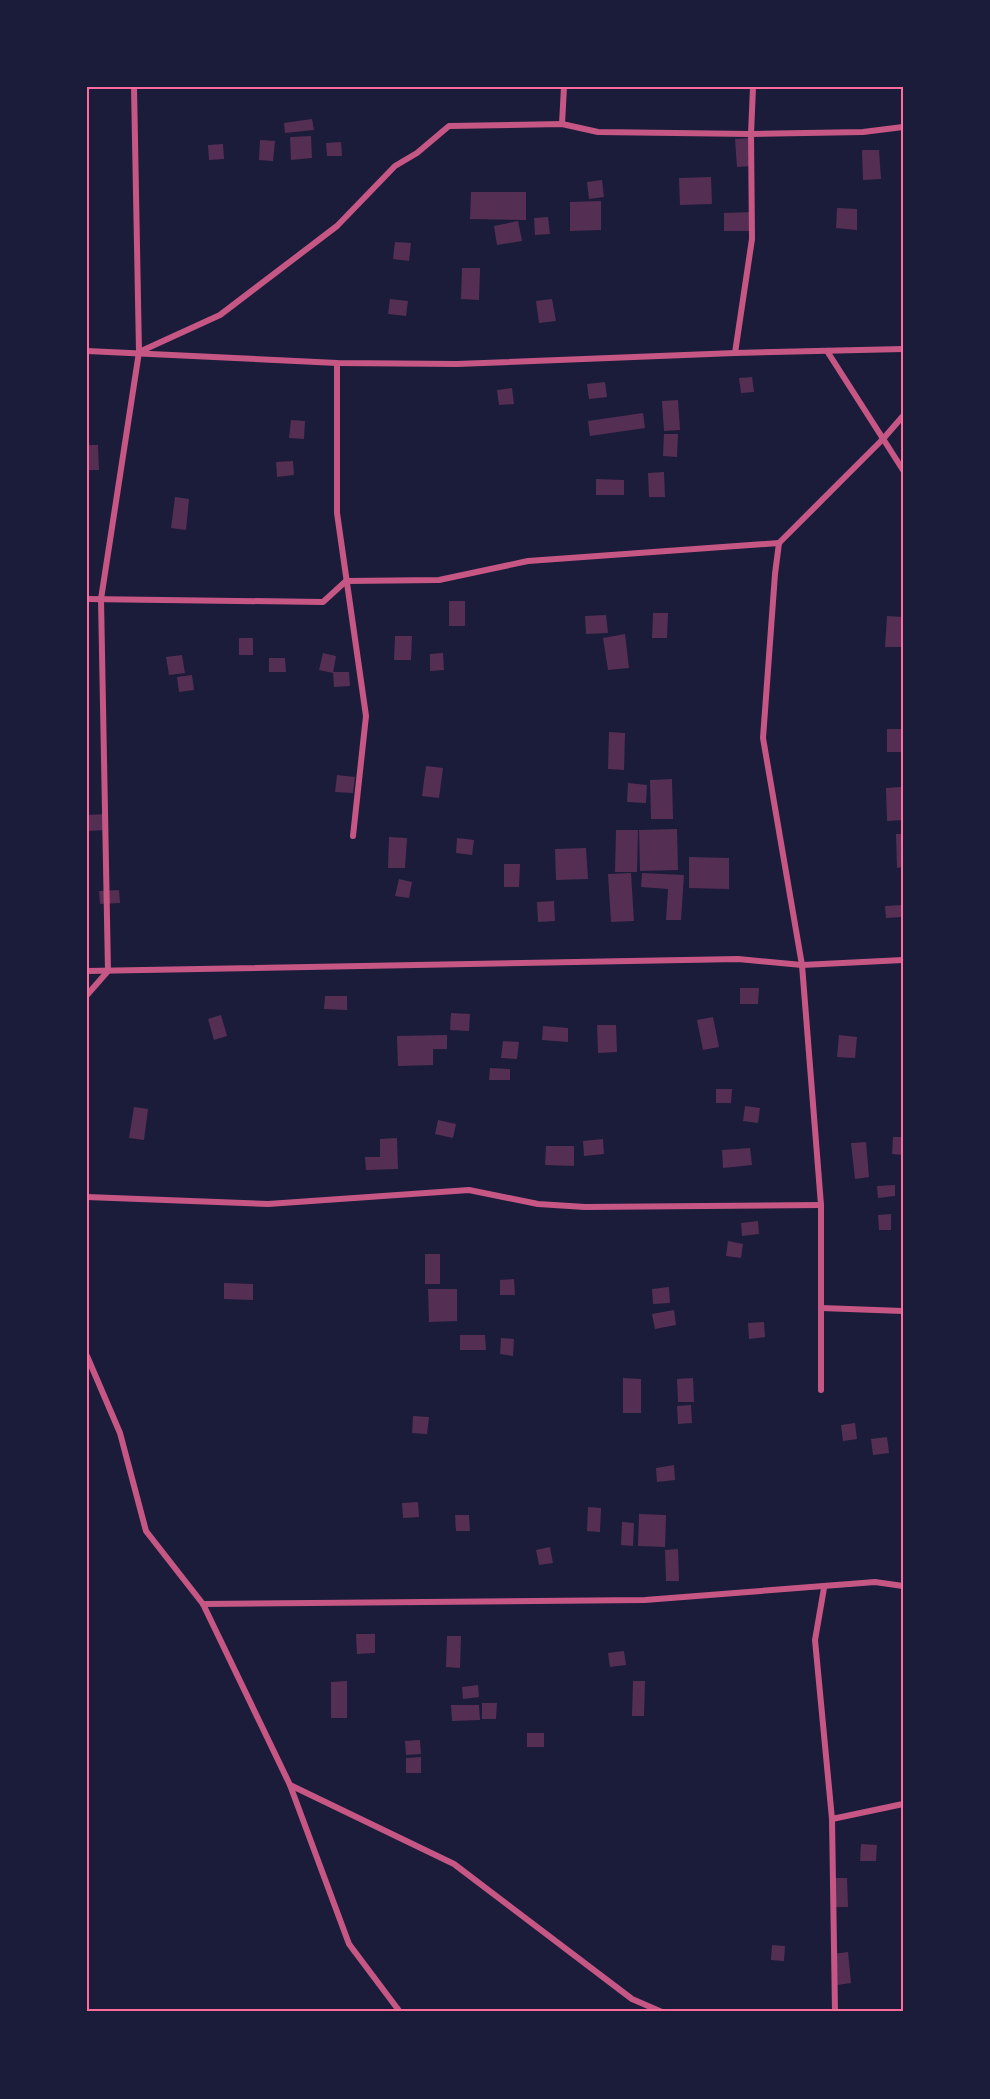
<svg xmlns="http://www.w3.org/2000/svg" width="990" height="2099" viewBox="0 0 990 2099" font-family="'Space Grotesk',sans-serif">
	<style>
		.building { fill: #542f53 }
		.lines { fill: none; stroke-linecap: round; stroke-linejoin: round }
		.minor { stroke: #c65784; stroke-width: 6 }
		.neatline { fill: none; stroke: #ff6b9d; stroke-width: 2 }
	</style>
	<rect width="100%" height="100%" fill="#1b1b3a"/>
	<!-- building -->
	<g class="building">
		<polygon points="312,119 314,130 285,133 284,123"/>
		<polygon points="311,136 312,158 291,160 290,137"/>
		<polygon points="751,138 753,166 737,167 735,139"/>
		<polygon points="260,140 275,141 273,161 259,160"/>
		<polygon points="341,142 342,156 327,156 326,143"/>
		<polygon points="223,144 224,159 209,160 208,145"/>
		<polygon points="862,150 879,150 881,179 863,180"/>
		<polygon points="711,177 712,204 680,205 679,178"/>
		<polygon points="602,180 604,197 589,199 587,182"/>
		<polygon points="471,192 526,192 526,220 470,219"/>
		<polygon points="601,201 601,230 570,231 570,202"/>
		<polygon points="837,208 857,209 857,230 836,228"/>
		<polygon points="751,212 751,231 724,231 724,213"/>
		<polygon points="548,217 550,234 535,235 534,218"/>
		<polygon points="518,221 522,241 497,245 494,226"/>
		<polygon points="395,242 411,243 409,261 393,259"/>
		<polygon points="462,268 480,268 479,300 461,299"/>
		<polygon points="390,299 408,301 406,316 388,314"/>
		<polygon points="552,299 556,321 539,323 536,301"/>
		<polygon points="752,377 754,392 741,393 739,378"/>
		<polygon points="605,382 607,397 589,399 587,384"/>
		<polygon points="512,388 514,404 499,405 497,390"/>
		<polygon points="678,400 680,430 664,431 662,401"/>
		<polygon points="643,413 645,428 590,436 588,421"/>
		<polygon points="291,420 305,421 304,439 289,438"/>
		<polygon points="664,434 678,434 677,457 663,456"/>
		<polygon points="87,445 98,445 99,470 87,470"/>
		<polygon points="293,461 294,475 277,477 276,462"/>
		<polygon points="664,472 665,497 649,497 648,473"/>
		<polygon points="596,479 624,480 624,495 596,495"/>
		<polygon points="175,497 189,499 186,530 171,528"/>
		<rect x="449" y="601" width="16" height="25"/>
		<polygon points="653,613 668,613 667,638 652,638"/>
		<polygon points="606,615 608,633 586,634 585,616"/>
		<polygon points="887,616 903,617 903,647 885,647"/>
		<polygon points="625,634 629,668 608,670 603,638"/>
		<polygon points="395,636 412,636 411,660 394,660"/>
		<rect x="239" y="638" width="14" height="17"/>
		<polygon points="323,653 336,656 333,673 319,670"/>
		<polygon points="443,653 444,670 430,671 430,654"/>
		<polygon points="182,655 185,673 169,675 166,657"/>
		<polygon points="269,658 285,658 286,672 269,672"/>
		<polygon points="333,672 349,672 350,686 334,687"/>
		<polygon points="192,675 194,690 179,692 177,677"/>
		<rect x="887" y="729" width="14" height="23"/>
		<polygon points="609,732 625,733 624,770 608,769"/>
		<polygon points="426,766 443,768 439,798 422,796"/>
		<polygon points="337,775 355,777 353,793 335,792"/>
		<polygon points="672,779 673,819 651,819 650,780"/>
		<polygon points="628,783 647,785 646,803 627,802"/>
		<polygon points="901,787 903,820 887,821 886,788"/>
		<polygon points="105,814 106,830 87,831 87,815"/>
		<polygon points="677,829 678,870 640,871 639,830"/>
		<polygon points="616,830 638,830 637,872 615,872"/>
		<polygon points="896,834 903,834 903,867 897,868"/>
		<polygon points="389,837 407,838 405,868 388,868"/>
		<polygon points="457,838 474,840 472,855 456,853"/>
		<polygon points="586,848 588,879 556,880 555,849"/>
		<polygon points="689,857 729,858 729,889 689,888"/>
		<polygon points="504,864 520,864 519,887 504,887"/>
		<polygon points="631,873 634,921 611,922 608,874"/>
		<polygon points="642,873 684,875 681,920 666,920 668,889 641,887"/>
		<polygon points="399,879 412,882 409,898 395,896"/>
		<polygon points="119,890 120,903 100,904 99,891"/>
		<polygon points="554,901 555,921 538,922 537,902"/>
		<polygon points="903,905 903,917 886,918 885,906"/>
		<polygon points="740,988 759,988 758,1004 740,1004"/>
		<polygon points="325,996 347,996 347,1010 324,1009"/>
		<polygon points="451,1013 470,1014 469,1031 450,1030"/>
		<polygon points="221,1015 227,1036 214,1040 208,1019"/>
		<polygon points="713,1017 719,1047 703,1050 697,1020"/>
		<polygon points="597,1025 616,1025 617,1052 598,1053"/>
		<polygon points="543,1026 568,1028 568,1042 542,1040"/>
		<polygon points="447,1035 447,1049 433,1049 433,1065 398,1066 397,1036"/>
		<polygon points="839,1035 857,1037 855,1058 837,1057"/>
		<polygon points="503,1041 519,1042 517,1059 501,1058"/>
		<polygon points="490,1068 510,1069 510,1080 489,1080"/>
		<polygon points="716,1089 732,1089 731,1103 716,1103"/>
		<polygon points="745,1106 760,1108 758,1123 743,1121"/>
		<polygon points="134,1107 148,1109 144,1140 129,1138"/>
		<polygon points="438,1120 456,1124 453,1138 435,1134"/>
		<polygon points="893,1137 903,1137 903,1155 892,1154"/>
		<polygon points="397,1138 398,1169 366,1170 365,1157 380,1157 380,1139"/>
		<polygon points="603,1139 604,1154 584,1156 583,1141"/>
		<polygon points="866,1142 869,1177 855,1179 851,1143"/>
		<polygon points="546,1146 574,1146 574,1166 545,1165"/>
		<polygon points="750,1148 752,1165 723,1168 722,1150"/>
		<polygon points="895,1185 895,1196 878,1198 877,1186"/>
		<polygon points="891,1214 891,1230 879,1230 878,1215"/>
		<polygon points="758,1221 759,1234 742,1236 741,1223"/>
		<polygon points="728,1241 743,1244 741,1258 726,1256"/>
		<rect x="425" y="1254" width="15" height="30"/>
		<polygon points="514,1279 515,1295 500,1295 500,1280"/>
		<polygon points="224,1283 253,1284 253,1300 224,1299"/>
		<polygon points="669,1287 670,1303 653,1304 652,1289"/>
		<polygon points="428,1289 457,1289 457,1321 429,1322"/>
		<polygon points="674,1310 676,1325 655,1329 652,1314"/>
		<polygon points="764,1322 765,1337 749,1339 748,1323"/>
		<polygon points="460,1335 485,1335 486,1350 460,1350"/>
		<polygon points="501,1338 514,1339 513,1356 500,1354"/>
		<polygon points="623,1378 641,1379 641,1413 623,1413"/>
		<polygon points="693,1378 694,1402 678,1402 677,1379"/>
		<polygon points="691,1405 692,1423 678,1424 677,1406"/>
		<polygon points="413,1416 429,1417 427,1434 412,1433"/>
		<polygon points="855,1423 857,1439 843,1441 841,1425"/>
		<polygon points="887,1437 889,1453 873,1455 871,1439"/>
		<polygon points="674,1465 675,1480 657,1482 656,1468"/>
		<polygon points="418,1502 419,1517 403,1518 402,1503"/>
		<polygon points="588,1507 601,1508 600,1532 587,1531"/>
		<polygon points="639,1514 666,1515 665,1547 638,1546"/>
		<polygon points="455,1515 469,1515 470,1531 456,1531"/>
		<polygon points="622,1522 634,1523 633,1546 621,1545"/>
		<polygon points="550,1547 553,1563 539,1565 536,1550"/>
		<polygon points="678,1549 679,1581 666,1581 665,1550"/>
		<polygon points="356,1634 375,1634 375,1653 357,1654"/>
		<polygon points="447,1636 461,1636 460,1668 446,1667"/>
		<polygon points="624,1651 626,1665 610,1667 608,1653"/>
		<polygon points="347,1681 347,1718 331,1718 331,1682"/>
		<polygon points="633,1681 645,1681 644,1716 632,1716"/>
		<polygon points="478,1685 479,1697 463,1699 462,1687"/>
		<polygon points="482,1703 497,1703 496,1719 482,1719"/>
		<polygon points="451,1705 479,1705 480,1720 452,1721"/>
		<rect x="527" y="1733" width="17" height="14"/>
		<polygon points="420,1740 421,1754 406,1755 405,1741"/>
		<polygon points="421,1757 421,1773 406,1773 406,1758"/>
		<polygon points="861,1844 877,1845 876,1861 860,1861"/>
		<polygon points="832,1878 847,1878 848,1907 833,1907"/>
		<polygon points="772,1945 785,1946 784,1961 771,1960"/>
		<polygon points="848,1952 851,1983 837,1985 833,1954"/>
	</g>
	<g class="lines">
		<!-- minor -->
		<g class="minor">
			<polyline points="562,124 564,87"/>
			<polyline points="87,351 337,363 457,364 735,353 903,349"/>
			<polyline points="827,351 903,470"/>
			<polyline points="139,352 220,315 337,226 395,166 417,153 449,126 562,124 598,132 751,134 863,132 903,127"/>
			<polyline points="735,353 752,239 751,134 753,87"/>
			<polyline points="337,363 337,513 366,716 353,836"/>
			<polyline points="87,599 323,602 346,581 439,580 528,561 779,543"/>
			<polyline points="87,971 738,959 802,965 903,960"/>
			<polyline points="87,995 108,971 101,599 139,352 134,87"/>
			<polyline points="87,1197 268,1204 469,1190 538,1204 585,1207 821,1205"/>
			<polyline points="821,1308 903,1311"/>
			<polyline points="87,1356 120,1433 146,1531 203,1604 290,1785 454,1864 632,1999 662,2012"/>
			<polyline points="821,1390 821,1205 802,965 763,738 775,574 779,543 883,439 903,416"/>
			<polyline points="824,1588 815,1640 832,1819 835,2012"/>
			<polyline points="203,1604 645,1600 875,1582 903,1586"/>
			<polyline points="290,1785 349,1944 400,2012"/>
			<polyline points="832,1819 903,1804"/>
		</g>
	</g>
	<!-- border -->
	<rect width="990" height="2099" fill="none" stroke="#1b1b3a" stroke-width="177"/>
	<rect x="88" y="88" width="814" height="1922" class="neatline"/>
</svg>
